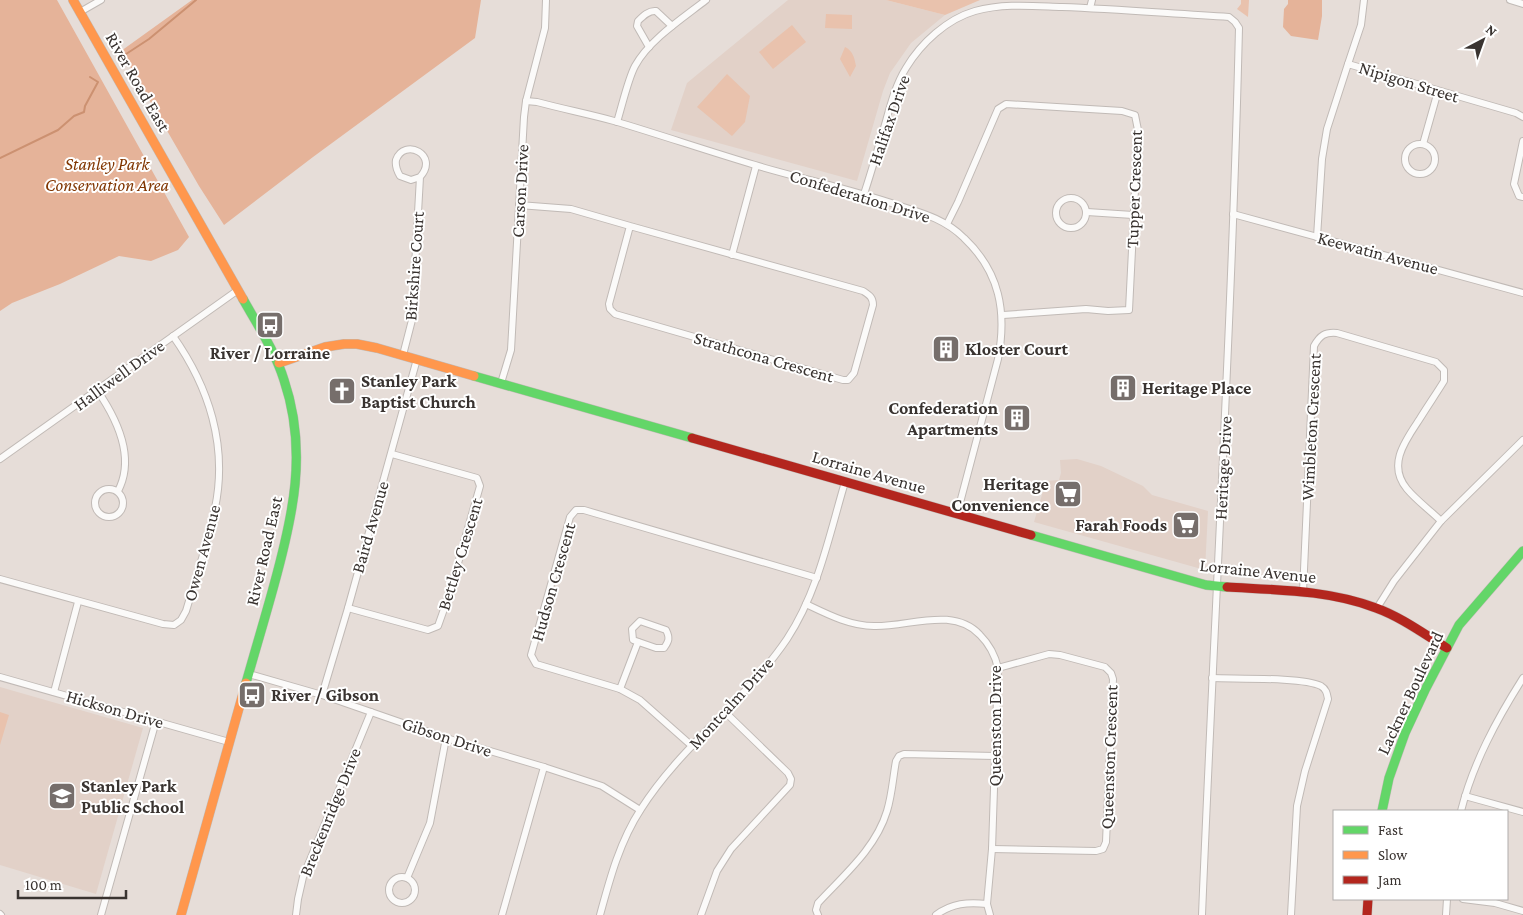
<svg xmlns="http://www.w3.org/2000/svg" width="1523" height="915" viewBox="0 0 1523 915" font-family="'Crimson Pro',serif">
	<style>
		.built { fill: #e2d1c8 }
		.green { fill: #e9c2ad }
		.forest { fill: #e5b399 }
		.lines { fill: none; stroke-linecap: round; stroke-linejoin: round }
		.stream { stroke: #cc9171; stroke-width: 2 }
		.street-casing { stroke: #c1bab6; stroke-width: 8 }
		.fast-casing { stroke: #c1bab6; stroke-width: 10 }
		.slow-casing { stroke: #c1bab6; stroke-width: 10 }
		.jam-casing { stroke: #c1bab6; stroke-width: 10 }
		.street { stroke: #fbfaf9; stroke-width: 6 }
		.fast { stroke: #63d668; stroke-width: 9 }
		.slow { stroke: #ff974d; stroke-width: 9 }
		.jam { stroke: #b3261e; stroke-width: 9 }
		.labels { text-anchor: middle; stroke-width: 4; stroke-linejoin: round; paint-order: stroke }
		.street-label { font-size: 18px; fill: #393330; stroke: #fff }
		.park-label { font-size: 18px; font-style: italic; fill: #803500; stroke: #fff }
		.poi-label { font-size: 18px; font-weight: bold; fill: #393330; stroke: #fff; text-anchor: start }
	</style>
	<rect width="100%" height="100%" fill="#e6ddd8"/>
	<!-- built -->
	<g class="built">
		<polygon points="788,0 886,0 945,15 911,43 890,73 883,91 857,181 671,130 687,83"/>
		<polygon points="1077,459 1101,466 1143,486 1152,495 1208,511 1205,570 1034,522 1046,481 1059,480 1061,473 1060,460"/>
		<polygon points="0,687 143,728 96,894 0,865"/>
	</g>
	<!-- green -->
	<g class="green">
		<polygon points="886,0 980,0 945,15"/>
		<polygon points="1241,0 1249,0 1248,17 1237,9 1241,4"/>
		<polygon points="826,14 852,15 852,29 825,28"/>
		<polygon points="792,25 806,42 773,69 759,52"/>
		<path d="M845 47C853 51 854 57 856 66L850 77 840 59Z"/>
		<polygon points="727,74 750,96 745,122 732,136 697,107"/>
		<polygon points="0,712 9,715 0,745"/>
	</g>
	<!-- forest -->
	<g class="forest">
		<polygon points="0,0 57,0 189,237 178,250 151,261 119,256 60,284 12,303 0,311"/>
		<polygon points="192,0 481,0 475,38 313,157 224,225 199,186 121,51"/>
		<polygon points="1288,0 1322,0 1322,16 1318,40 1291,36 1283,27 1284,9 1288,4"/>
	</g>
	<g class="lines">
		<!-- stream -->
		<g class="stream">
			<polyline points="123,56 149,39 196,0"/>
			<polyline points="0,158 58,130 74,116 84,112 85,106 98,82 90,77"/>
		</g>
		<!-- street casing -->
		<g class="street-casing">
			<g id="street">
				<polyline points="1510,0 1523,4"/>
				<polyline points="1090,8 1092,0"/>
				<polyline points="80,12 101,0"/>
				<path d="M649 47 637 26 638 21C643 16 649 10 656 11L672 26"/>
				<polyline points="1348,64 1361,25 1364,0"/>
				<path d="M526 101 537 102C563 109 589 114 614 121 661 135 708 151 755 165 802 179 850 189 897 205 922 213 945 219 964 238 1000 272 1007 312 998 359L957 514"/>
				<path d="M617 122C622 106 628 79 635 66 649 40 683 18 706 0"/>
				<polyline points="1523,141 1514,184 1519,196 1523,197"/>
				<polyline points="1423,144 1438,91"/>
				<circle cx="1420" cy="159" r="15"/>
				<path d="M864 194C872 170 879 145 886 121 891 103 896 84 906 68 921 43 947 19 975 11 1004 3 1033 6 1062 7 1118 9 1174 14 1229 17L1235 22 1239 28C1232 324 1214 619 1202 915"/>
				<circle cx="1071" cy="213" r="15"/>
				<path d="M519 205 571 209 630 226 609 304 610 309 615 314 843 380H848L854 373 873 305C873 297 869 295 863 291L630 226"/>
				<polyline points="1087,212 1133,215"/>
				<polyline points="1233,214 1523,293"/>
				<polyline points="947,224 958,202 998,109 1006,104 1122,111 1135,115 1138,130 1129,310 1108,311 1086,309 1003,315"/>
				<polyline points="1317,237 1322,159 1327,129 1348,64 1516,113 1523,117"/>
				<polyline points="732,255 756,166"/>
				<path d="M403 355 412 320 420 177C440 155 404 137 396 160 395 166 397 171 400 176L411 180 420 177"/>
				<polyline points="501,383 511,350 524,117 526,101 545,28 546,0"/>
				<path d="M97 390C117 419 136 457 118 491"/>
				<polyline points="0,459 238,290"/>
				<circle cx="109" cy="503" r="14"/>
				<path d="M0 579 163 624 174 625 181 620 186 611C196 577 208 543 215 508 228 446 209 387 173 336"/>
				<path d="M1303 592 1314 346C1320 335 1325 332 1337 333L1436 362 1444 370V381C1436 394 1427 407 1419 420 1405 441 1387 465 1407 489 1417 501 1430 510 1441 521"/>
				<path d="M806 604C827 614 850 626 874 626 909 627 953 606 980 635 990 645 995 655 998 668L992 849 987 904 990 915"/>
				<polyline points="348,608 428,630 438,626 449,595 480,486 477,478 392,454"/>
				<polyline points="1377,608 1394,581 1441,521 1523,440"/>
				<path d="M640 621 666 630C670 638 669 641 664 648H656L633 640 632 629Z"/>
				<polyline points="249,674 322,695 446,738 544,767 602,786 640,810"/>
				<polyline points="0,677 229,742"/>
				<path d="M1212 678C1235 679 1304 677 1321 686 1326 689 1327 693 1328 699L1305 771 1297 806 1291 915"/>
				<polyline points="620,689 638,642"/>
				<polyline points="54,692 78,602"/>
				<polyline points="322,695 348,608 417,359"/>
				<polyline points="692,746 640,700 620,689 536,664 531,655 570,517 576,510 584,510 817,578"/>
				<polyline points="1465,796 1523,812"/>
				<path d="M1461 811C1473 763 1497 719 1523 678"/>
				<polyline points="992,849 1096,851 1103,849 1106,842 1113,679 1111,673 1105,667 1060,655 1049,654 998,668"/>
				<circle cx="402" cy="890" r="13"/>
				<polyline points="407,878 430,823 446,738"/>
				<polyline points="1463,899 1495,903 1523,911"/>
				<polyline points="0,914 1,915"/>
				<polyline points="101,915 156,721"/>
				<polyline points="296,915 298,899 303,877 371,712"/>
				<polyline points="502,915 544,767"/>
				<path d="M600 915C610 878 620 841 641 809 681 746 745 701 787 639 818 592 829 536 845 482"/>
				<polyline points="701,915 717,871 731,849 790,785 791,779 788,773 725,712"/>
				<path d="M818 915 816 910 818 903C844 875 876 848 887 811 892 795 893 777 896 761L899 756 904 754 995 756"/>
				<path d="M936 915C952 903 968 902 987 904"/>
				<polyline points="1446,915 1447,899"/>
			</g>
		</g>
		<!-- fast casing -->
		<g class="fast-casing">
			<g id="fast">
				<path d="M243 299C258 326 275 351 284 380 308 451 293 516 274 585 265 618 255 651 246 683"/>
				<polyline points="474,376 692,438"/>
				<polyline points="1031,535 1206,585 1227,587"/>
				<polyline points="1382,811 1389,778 1405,733 1425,690 1459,625 1523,551"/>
			</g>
		</g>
		<!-- slow casing -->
		<g class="slow-casing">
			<g id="slow">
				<polyline points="73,0 243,299"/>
				<polyline points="279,363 325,347 344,344 357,344 377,348 474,376"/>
				<polyline points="181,915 246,683"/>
			</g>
		</g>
		<!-- jam casing -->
		<g class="jam-casing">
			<g id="jam">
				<polyline points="692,438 1031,535"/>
				<path d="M1227 587C1277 590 1329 590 1376 608 1401 617 1424 634 1447 648"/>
				<polyline points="1367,915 1368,899"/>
			</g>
		</g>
		<!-- street -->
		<use href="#street" class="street"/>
		<!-- fast -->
		<use href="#fast" class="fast"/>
		<!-- slow -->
		<use href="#slow" class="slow"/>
		<!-- jam -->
		<use href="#jam" class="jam"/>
	</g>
	<!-- icons -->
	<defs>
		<g id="bus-square" transform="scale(1.4375)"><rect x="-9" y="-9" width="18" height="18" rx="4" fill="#766e6b" stroke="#fff"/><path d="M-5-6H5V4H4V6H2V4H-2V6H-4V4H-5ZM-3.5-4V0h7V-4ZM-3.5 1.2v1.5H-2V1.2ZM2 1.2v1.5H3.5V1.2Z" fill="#fff"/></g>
		<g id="building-square" transform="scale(1.4375)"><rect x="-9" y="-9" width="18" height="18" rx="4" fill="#766e6b" stroke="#fff"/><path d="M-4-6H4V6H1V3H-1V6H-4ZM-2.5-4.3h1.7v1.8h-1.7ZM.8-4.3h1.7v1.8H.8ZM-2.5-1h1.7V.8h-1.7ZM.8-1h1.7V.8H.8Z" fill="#fff"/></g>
		<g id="church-square" transform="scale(1.4375)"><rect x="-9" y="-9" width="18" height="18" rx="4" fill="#766e6b" stroke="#fff"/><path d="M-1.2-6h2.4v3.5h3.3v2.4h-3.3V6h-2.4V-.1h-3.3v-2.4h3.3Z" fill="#fff"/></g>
		<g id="supermarket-square" transform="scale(1.4375)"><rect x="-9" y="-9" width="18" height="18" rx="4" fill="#766e6b" stroke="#fff"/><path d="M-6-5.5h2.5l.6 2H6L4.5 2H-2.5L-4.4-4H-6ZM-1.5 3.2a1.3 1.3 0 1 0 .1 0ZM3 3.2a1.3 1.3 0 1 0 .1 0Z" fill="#fff"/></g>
		<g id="school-square" transform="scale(1.4375)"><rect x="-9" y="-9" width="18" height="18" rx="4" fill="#766e6b" stroke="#fff"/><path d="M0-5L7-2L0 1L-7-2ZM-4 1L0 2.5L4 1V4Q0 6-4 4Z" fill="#fff"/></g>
	</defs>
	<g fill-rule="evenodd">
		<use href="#bus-square" x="270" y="325"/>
		<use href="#building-square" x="946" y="349"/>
		<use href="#building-square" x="1123" y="388"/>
		<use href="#church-square" x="342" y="391"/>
		<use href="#building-square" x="1017" y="418"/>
		<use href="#supermarket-square" x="1068" y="494"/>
		<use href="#supermarket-square" x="1186" y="525"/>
		<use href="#bus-square" x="252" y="695"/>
		<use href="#school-square" x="62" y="796"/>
	</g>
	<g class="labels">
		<!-- street labels -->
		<g class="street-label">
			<text transform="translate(138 82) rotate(60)" y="6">River Road East</text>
			<text transform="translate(1409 82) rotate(17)" y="6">Nipigon Street</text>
			<text transform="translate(889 120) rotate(-71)" y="6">Halifax Drive</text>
			<text transform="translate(1134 189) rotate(-88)" y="6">Tupper Crescent</text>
			<text transform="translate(520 191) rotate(-87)" y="6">Carson Drive</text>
			<text transform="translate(860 196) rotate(17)" y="6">Confederation Drive</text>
			<text transform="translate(1378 253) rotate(15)" y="6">Keewatin Avenue</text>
			<text transform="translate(414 266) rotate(-86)" y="6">Birkshire Court</text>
			<text transform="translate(764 357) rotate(16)" y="6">Strathcona Crescent</text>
			<text transform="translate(119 375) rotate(-36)" y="6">Halliwell Drive</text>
			<text transform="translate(1311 427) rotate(-87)" y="6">Wimbleton Crescent</text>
			<text transform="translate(1223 468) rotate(-87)" y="6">Heritage Drive</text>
			<text transform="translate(869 472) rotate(16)" y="6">Lorraine Avenue</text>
			<text transform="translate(370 527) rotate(-74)" y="6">Baird Avenue</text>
			<text transform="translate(264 551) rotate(-77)" y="6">River Road East</text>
			<text transform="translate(202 553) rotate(-75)" y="6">Owen Avenue</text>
			<text transform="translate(460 554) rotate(-73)" y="6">Bettley Crescent</text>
			<text transform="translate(1258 571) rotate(6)" y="6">Lorraine Avenue</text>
			<text transform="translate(553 582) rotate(-74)" y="6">Hudson Crescent</text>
			<text transform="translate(1410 693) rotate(-65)" y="6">Lackner Boulevard</text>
			<text transform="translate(731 703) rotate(-48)" y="6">Montcalm Drive</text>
			<text transform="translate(115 709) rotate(16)" y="6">Hickson Drive</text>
			<text transform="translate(995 726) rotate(-90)" y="6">Queenston Drive</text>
			<text transform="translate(447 737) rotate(18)" y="6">Gibson Drive</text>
			<text transform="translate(1109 757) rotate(-88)" y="6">Queenston Crescent</text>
			<text transform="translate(330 812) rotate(-68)" y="6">Breckenridge Drive</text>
		</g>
		<!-- park labels -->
		<g class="park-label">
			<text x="107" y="170">Stanley Park<tspan x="107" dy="21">Conservation Area</tspan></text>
		</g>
		<!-- poi labels -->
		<g class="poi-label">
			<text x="965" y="355">Kloster Court</text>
			<text x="270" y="359" text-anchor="middle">River / Lorraine</text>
			<text x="361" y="387">Stanley Park<tspan x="361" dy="21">Baptist Church</tspan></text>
			<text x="1142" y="394">Heritage Place</text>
			<text x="998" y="414" text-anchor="end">Confederation<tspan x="998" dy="21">Apartments</tspan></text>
			<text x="1049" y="490" text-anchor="end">Heritage<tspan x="1049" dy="21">Convenience</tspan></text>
			<text x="1167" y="531" text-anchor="end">Farah Foods</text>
			<text x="271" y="701">River / Gibson</text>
			<text x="81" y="792">Stanley Park<tspan x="81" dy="21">Public School</tspan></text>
		</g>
	</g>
	<!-- legend -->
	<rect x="1333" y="810" width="175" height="90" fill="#ffffff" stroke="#b0adac"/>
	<rect x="1343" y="826" width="25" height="8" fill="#63d668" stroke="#b0adac"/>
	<text x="1378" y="835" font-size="15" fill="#393330">Fast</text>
	<rect x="1343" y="851" width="25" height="8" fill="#ff974d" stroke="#b0adac"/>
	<text x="1378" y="860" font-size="15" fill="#393330">Slow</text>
	<rect x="1343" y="876" width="25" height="8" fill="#b3261e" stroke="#b0adac"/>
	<text x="1378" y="885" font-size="15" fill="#393330">Jam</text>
	<!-- north arrow -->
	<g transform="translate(1483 40) rotate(41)" stroke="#ffffff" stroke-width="4" paint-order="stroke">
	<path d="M0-4L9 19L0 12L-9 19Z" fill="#393330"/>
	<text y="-8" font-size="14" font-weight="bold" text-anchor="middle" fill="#393330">N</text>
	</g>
	<!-- scale -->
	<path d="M18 890v8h108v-8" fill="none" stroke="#393330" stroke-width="2.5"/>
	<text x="25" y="890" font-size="15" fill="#393330" stroke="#ffffff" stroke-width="4" paint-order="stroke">100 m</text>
</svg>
